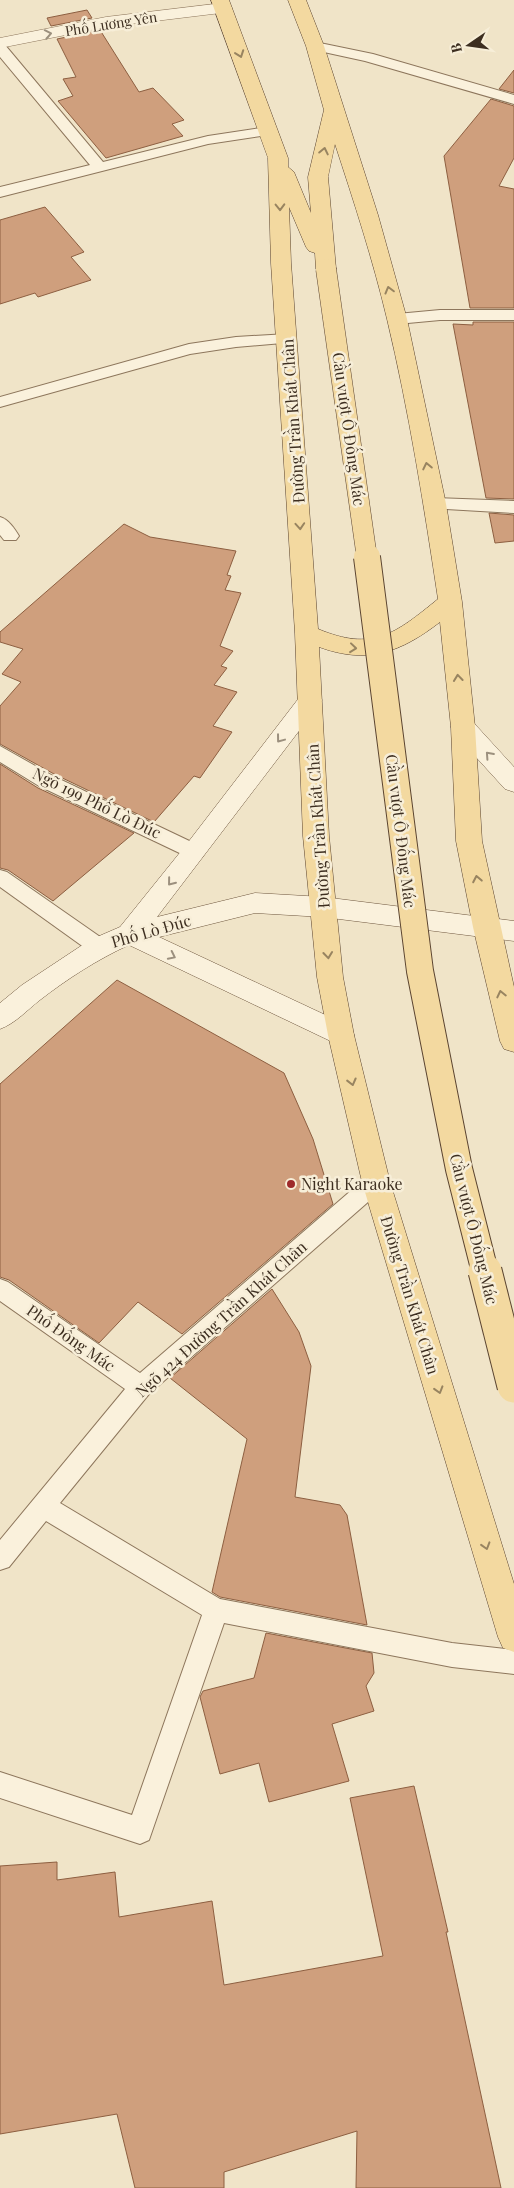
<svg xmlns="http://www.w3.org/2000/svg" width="514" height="2188" viewBox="0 0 514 2188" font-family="'Playfair Display',serif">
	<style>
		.building { fill: #cf9f7d; stroke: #8d5f41 }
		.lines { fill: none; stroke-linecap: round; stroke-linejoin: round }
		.lane-casing { stroke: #8d765c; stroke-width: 2 }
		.street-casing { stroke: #8d765c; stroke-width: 1 }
		.secondary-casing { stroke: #6f573f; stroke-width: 1 }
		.primary-casing { stroke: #5b4430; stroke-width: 1 }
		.lane { fill: #faf1dc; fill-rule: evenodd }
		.street { fill: #faf1dc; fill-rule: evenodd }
		.secondary { fill: #faf1dc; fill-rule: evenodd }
		.primary { fill: #f3d9a0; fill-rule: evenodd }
		.primary-bridge-far2-casing { stroke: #5b4430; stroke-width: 21; stroke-linecap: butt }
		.primary-bridge-far1-casing { stroke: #5b4430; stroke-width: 28; stroke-linecap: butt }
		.primary-bridge-casing { stroke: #5b4430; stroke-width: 35; stroke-linecap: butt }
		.primary-bridge-far2 { stroke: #f3d9a0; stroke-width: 20 }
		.primary-bridge-far1 { stroke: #f3d9a0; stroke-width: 26 }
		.primary-bridge { stroke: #f3d9a0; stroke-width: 33 }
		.oneway { stroke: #9c907e }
		.oneway2 { stroke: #988460 }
		.poi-dot { fill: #9e2a2b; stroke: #f7eed8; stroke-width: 2 }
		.labels { text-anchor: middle; stroke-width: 5; stroke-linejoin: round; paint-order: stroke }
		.far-street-label { font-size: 14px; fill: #3d2e20; stroke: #f7eed8 }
		.street-label { font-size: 16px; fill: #3d2e20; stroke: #f7eed8 }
		.poi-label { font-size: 16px; fill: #3d2e20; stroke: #f7eed8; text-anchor: start }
	</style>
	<rect width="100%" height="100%" fill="#f0e4c8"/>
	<!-- building -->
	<g class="building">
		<polygon points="87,10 92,18 51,26 47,18"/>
		<polygon points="100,30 139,92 153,88 184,120 172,124 183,136 106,158 58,101 73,96 63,79 76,77 57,39"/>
		<polygon points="514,70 514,93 499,89"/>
		<polygon points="491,99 514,106 514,158 499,186 514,189 514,308 470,308 444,156"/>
		<polygon points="45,207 84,252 71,257 91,280 38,297 35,293 0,304 0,220"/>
		<polygon points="473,322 514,322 514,499 486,498 453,324 473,325"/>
		<polygon points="489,513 514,515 514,541 495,543"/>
		<polygon points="124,524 150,537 236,551 227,575 231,576 225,590 241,593 220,646 233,651 221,666 227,668 214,685 237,692 213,726 232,732 200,778 194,776 154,822 54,774 0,744 0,706 21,682 2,674 23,649 0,642 0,632"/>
		<polygon points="0,764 38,788 134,833 53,901 8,870 0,868"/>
		<polygon points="117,980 284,1073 313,1139 333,1204 182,1334 138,1302 99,1343 9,1280 0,1277 0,1084"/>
		<polygon points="272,1289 299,1332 311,1366 295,1497 340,1505 347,1515 367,1625 220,1597 212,1592 247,1439 170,1378"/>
		<polygon points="266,1633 372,1653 374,1673 366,1686 374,1711 332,1724 349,1781 269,1802 259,1763 220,1774 200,1697 203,1691 254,1678"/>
		<polygon points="414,1786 448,1932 446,1932 501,2188 356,2188 357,2131 224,2172 224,2188 135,2188 117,2114 0,2134 0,1866 57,1862 57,1880 115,1872 119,1917 212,1901 224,1985 383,1956 350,1798"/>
	</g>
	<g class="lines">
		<!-- lane casing -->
		<g class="lane-casing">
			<g id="lane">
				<polygon points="315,42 373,54 514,95 514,104 365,61 310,49 308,46 310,43"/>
				<polygon points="0,44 5,45 103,162 208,136 268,127 275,131 268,135 208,144 0,197 0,187 90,165 0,57"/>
				<polygon points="440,310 514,310 514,320 440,320 397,324 389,319 397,314"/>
				<polygon points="288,334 296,339 294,342 236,347 190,354 0,407 0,397 189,344 236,337"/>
				<polygon points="435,498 514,501 514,513 429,508 426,504 429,500"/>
				<path d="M0 517C9 520 14 528 19 536L16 540H4L0 535Z"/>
				<polygon points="0,746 53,776 202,847 205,852 202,857 195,859 188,857 39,786 0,762"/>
				<polygon points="0,870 7,872 106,941 109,947 106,953 99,955 92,953 0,887"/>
				<polygon points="376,1173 384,1176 387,1182 384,1188 149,1394 60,1503 220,1599 452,1643 514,1650 514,1674 452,1667 224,1623 149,1840 140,1844 0,1798 0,1772 132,1815 202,1615 46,1521 9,1567 0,1570 0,1540 125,1389 0,1301 0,1279 8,1282 140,1373 368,1176"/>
			</g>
		</g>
		<!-- street casing -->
		<g class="street-casing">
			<polygon id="street" points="223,3 229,4 232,8 229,12 106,27 0,48 0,38 106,17"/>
		</g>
		<!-- secondary casing -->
		<g class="secondary-casing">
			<g id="secondary">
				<path d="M310 692 318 694 322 700 318 706 157 917 255 893 323 897 514 921V941L323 917 255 913 159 937 351 1027 354 1035 351 1043 341 1046 129 945C98 959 67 979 40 1000 27 1010 16 1023 0 1029V1003L22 985 90 940 120 927 186 845 302 694Z"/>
				<polygon points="463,718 472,721 514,767 514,792 505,789 454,733 451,727 454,721"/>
			</g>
		</g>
		<!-- primary casing -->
		<g class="primary-casing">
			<path id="primary" d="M211 0H229L288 158V167L294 172 311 213 308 177 324 110 306 46 288 0H306L324 46 378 215 407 319 446 504 462 602 475 727 482 841 514 987V1052L504 1049 500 1041 473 927 456 841 451 727 440 622C401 652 368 665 319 647L329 836 343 977 354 1035 390 1182 514 1584V1652L503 1648 498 1637 362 1182 328 1035 317 977 303 836 295 633 271 263 268 158ZM335 144C354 202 373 260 387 319 409 411 424 506 438 599 395 634 373 652 318 629L291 263 289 207 306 247 309 251 315 253 316 269 319 273 326 275 333 273 336 269 328 177Z"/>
		</g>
		<!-- lane -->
		<use href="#lane" class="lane"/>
		<!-- street -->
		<use href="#street" class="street"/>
		<!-- secondary -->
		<use href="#secondary" class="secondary"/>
		<!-- primary -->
		<use href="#primary" class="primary"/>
		<!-- primary-bridge-far2 casing -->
		<g class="primary-bridge-far2-casing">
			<polyline id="primary-bridge-far2" points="326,269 367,558"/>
		</g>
		<!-- primary-bridge-far1 casing -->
		<g class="primary-bridge-far1-casing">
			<polyline id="primary-bridge-far1" points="367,557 420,971 459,1169 485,1272"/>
		</g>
		<!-- primary-bridge casing -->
		<g class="primary-bridge-casing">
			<polyline id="primary-bridge" points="485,1271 514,1386"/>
		</g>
		<!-- primary-bridge-far2 -->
		<use href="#primary-bridge-far2" class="primary-bridge-far2"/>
		<!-- primary-bridge-far1 -->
		<use href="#primary-bridge-far1" class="primary-bridge-far1"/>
		<!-- primary-bridge -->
		<use href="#primary-bridge" class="primary-bridge"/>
	</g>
	<!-- one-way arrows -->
	<defs><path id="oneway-chevron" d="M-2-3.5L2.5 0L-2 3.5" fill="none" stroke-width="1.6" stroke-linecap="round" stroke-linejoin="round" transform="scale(1.25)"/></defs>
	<g class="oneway">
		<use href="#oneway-chevron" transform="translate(48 34) rotate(-11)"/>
		<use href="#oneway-chevron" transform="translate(280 739) rotate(127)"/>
		<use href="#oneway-chevron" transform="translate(489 755) rotate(-132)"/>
		<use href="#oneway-chevron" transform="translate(171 882) rotate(129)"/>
		<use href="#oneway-chevron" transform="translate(172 956) rotate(26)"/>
	</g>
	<g class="oneway2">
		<use href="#oneway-chevron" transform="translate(240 54) rotate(70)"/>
		<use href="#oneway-chevron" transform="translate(324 151) rotate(-78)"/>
		<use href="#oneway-chevron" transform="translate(280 207) rotate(89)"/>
		<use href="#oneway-chevron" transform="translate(389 290) rotate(-105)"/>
		<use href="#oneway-chevron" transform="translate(427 466) rotate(-102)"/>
		<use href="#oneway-chevron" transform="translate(300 526) rotate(86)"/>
		<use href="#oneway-chevron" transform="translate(353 648) rotate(6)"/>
		<use href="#oneway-chevron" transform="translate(458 678) rotate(-96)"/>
		<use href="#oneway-chevron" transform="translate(477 879) rotate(-101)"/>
		<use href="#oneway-chevron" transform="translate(328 955) rotate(84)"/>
		<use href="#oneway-chevron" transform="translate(501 994) rotate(-103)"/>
		<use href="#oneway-chevron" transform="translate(352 1082) rotate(76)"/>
		<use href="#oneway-chevron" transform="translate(439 1390) rotate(73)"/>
		<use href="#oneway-chevron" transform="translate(486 1546) rotate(73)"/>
	</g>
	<!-- markers -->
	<circle class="poi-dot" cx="291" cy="1184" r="5"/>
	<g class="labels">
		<!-- far-street labels -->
		<g class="far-street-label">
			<text transform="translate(111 24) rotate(-9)" y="5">Phố Lương Yên</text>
		</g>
		<!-- street labels -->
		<g class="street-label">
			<text transform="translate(293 421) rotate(-94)" y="6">Đường Trần Khát Chân</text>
			<text transform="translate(349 429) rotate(82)" y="6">Cầu vượt Ô Đống Mác</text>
			<text transform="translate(97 803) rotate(26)" y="6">Ngõ 199 Phố Lò Đúc</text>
			<text transform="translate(318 826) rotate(-94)" y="6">Đường Trần Khát Chân</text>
			<text transform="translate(401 831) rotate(83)" y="6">Cầu vượt Ô Đống Mác</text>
			<text transform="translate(151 931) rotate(-16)" y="6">Phố Lò Đúc</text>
			<text transform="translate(474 1229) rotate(76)" y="6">Cầu vượt Ô Đống Mác</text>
			<text transform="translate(410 1295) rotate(73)" y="6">Đường Trần Khát Chân</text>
			<text transform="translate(221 1319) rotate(-42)" y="6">Ngõ 424 Đường Trần Khát Chân</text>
			<text transform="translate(71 1338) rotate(35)" y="6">Phố Đống Mác</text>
		</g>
		<!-- poi labels -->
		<g class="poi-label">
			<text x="301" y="1190">Night Karaoke</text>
		</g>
	</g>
	<!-- north arrow -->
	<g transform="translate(469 45) rotate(257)" stroke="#f7eed8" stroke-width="4" paint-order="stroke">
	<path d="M0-4L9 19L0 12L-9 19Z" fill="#3d2e20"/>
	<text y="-8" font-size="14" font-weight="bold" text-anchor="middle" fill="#3d2e20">B</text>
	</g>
</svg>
